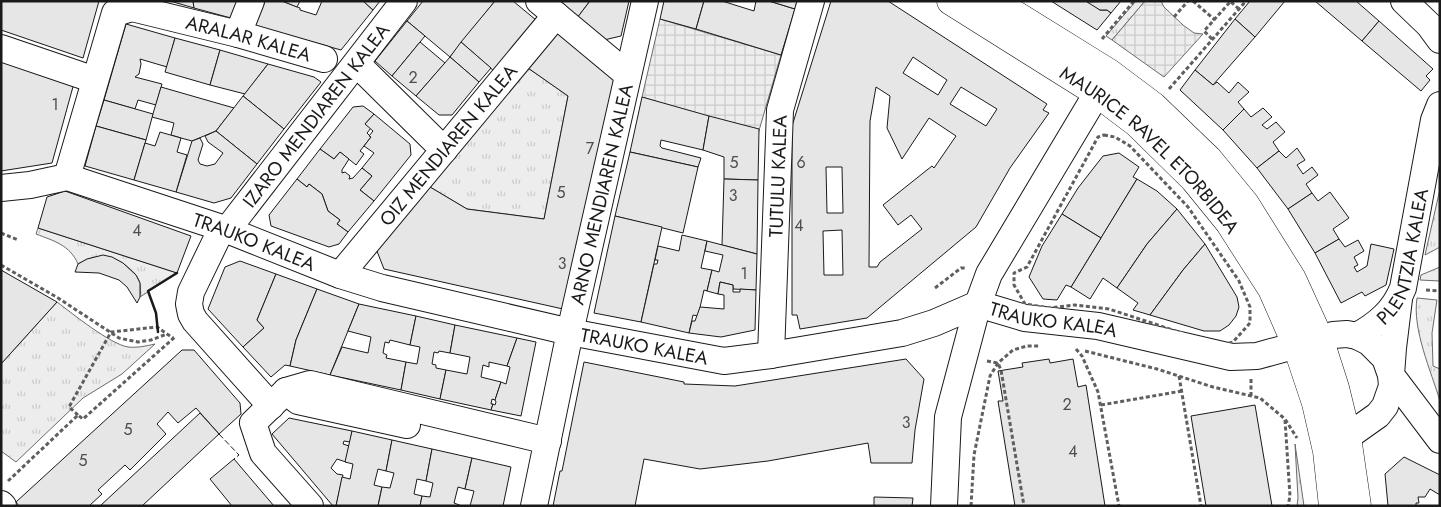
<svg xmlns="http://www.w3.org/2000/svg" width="1441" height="507" viewBox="0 0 1441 507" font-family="Jost,sans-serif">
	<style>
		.grass { fill: url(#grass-tufts); stroke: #6a6a6a }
		.plaza { fill: url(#plaza-grid); stroke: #6a6a6a }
		.building { fill: #e6e6e6; stroke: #1a1a1a; fill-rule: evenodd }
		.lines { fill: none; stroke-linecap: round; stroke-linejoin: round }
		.minor-casing { stroke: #1a1a1a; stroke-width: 28 }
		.major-casing { stroke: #1a1a1a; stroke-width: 29 }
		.path { stroke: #5f5f5f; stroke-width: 3; stroke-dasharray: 4 2.5; stroke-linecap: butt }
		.minor { stroke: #fff; stroke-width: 26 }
		.major { stroke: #fff; stroke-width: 28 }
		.fence { stroke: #1a1a1a; stroke-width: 1; stroke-dasharray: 6 2.5; stroke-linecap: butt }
		.wall { stroke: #1a1a1a; stroke-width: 2.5 }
		.labels { text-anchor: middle; stroke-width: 4; stroke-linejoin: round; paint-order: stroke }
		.number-label { font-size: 16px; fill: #4d4d4d }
		.street-label { font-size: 19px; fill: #1a1a1a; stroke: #fff }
	</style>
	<defs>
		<pattern id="grass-tufts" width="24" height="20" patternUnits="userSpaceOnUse" patternTransform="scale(1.25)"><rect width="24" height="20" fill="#ededed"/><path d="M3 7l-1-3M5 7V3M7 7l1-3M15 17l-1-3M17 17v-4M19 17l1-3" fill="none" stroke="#cbcbcb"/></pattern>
		<pattern id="plaza-grid" width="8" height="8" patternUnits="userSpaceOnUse" patternTransform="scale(1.25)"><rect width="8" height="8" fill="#ededed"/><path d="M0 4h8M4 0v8" fill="none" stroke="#cbcbcb"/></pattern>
	</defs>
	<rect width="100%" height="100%" fill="#fff"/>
	<!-- grass -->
	<g class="grass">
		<polygon points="1136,1 1145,1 1112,40 1106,36"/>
		<polygon points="528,68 568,96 544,219 467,209 425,184"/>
		<polygon points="1440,189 1440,247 1425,255"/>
		<path d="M38 228 177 273 140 297C140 293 141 288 140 284 139 278 134 272 129 268 113 254 96 253 78 264 70 245 54 241 36 234Z"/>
		<polygon points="1440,267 1440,281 1420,280 1421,275"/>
		<path d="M1417 298 1437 300 1432 333 1433 366 1440 369V401C1431 371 1412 329 1417 298Z"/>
		<path d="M57 302C73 314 110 344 128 347 137 348 146 346 155 344L122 374 83 398 16 462 1 451V364Z"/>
		<polygon points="1295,444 1304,506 1297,506 1298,498"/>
	</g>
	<!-- plaza -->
	<g class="plaza">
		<polygon points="1145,1 1161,1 1164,7 1183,25 1194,33 1203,34 1164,77 1112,40"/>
		<polygon points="660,19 781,55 758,134 642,97"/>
	</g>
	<!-- building -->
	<g class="building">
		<polygon points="1,1 99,1 83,58 1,30"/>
		<polygon points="170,1 193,1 194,8"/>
		<polygon points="193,1 237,1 231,18 194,8"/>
		<polygon points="265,1 282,1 300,8 300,10 316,15 322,1 363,1 373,10 341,50 255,26"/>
		<polygon points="282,1 300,1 297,7"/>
		<polygon points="363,1 380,1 373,10"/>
		<polygon points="423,1 495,1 450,57 407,21"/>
		<polygon points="495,1 513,1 536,20 494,71 461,42"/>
		<polygon points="556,1 590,1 577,18"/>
		<polygon points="590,1 629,1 621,36 604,40 577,18"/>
		<polygon points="664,1 704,1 696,29 660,19"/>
		<polygon points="704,1 722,1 754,11 756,1 769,1 795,9 781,55 696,29"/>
		<polygon points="769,1 797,1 795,9"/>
		<path d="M831 1H888L1047 104 1043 110 1049 113 1010 168 976 227 867 318 800 329 797 315H792V126ZM913 57 947 80 938 95 903 73ZM876 87 890 96 887 128 902 159 929 118 956 136 934 168 932 166 883 205 898 225 911 215 922 229 880 262 877 267H869L870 121ZM961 87 997 109 986 126 950 104ZM826 167H842L843 213H827ZM842 230 843 275H824L823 231Z"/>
		<polygon points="1051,1 1088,1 1100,10 1107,10 1111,13 1097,30"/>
		<polygon points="1121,1 1111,13 1107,10 1100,10 1087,2"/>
		<polygon points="1250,1 1285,1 1255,37 1235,19"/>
		<polygon points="1315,1 1356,1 1379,21 1362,41"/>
		<polygon points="1235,19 1255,37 1213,85 1195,70"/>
		<polygon points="407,21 425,36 392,76 375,61"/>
		<polygon points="1379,21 1433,69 1426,76 1430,80 1421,91 1362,41"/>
		<polygon points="126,24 175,38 167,67 140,59 141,64 139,74 135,77 162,84 156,105 138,100 135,109 104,100"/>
		<polygon points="558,30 618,74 563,309 384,269 375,246 425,184 467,209 544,219 568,96 528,68"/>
		<polygon points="175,38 220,50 210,85 165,72"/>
		<polygon points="420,42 445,63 416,96 392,76"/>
		<polygon points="461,42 491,68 479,82 450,57"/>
		<polygon points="220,50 268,64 245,94 210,85"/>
		<polygon points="450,57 479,82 452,115 439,115 416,96"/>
		<polygon points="1,59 74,83 52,163 1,171"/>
		<polygon points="268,64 314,77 321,82 284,129 243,96"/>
		<polygon points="1195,70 1213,85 1217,82 1229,93 1238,82 1249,92 1238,102 1244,109 1223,130 1180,90"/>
		<polygon points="161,87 234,108 216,131 192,141 181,138 171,135 174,123 152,117"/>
		<polygon points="243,96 284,129 257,164 216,131"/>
		<polygon points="642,97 709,116 703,150 661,140 660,146 662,148 701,158 698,167 630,152"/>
		<polygon points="104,100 153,114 146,140 96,126"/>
		<polygon points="363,106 374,114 365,124 371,128 367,133 371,137 360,151 364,154 356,165 340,152 334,159 320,149 353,107"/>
		<polygon points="1263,108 1272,117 1262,125 1267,129 1276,122 1285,132 1273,142 1279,151 1257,168 1223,130 1244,109 1251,117"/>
		<polygon points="374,114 410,144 411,155 374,201 360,190 372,176 362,168 374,153 364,146 371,137 369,136 373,131 365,124"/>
		<polygon points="709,116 759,129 758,180 724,179 724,157 703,150"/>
		<polygon points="96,126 146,140 134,180 85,166"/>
		<polygon points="216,131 257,164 231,198 214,203 176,192 192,141 200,138 203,144 198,160 200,164 207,166 215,164 223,153 208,142 205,136"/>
		<polygon points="160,132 181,138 177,152 187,155 176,192 134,180 145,143 155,146"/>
		<polygon points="1297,148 1305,160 1297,165 1303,174 1312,167 1318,175 1306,184 1312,193 1288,209 1257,168 1279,151 1286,158"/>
		<polygon points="320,149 334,159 340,152 349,159 342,170 342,173 345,172 350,176 349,179 353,178 362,168 372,176 360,190 374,201 348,232 337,224 340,220 328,211 322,194 309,184 307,187 297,179"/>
		<polygon points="630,152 698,167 683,233 615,216"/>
		<polygon points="1119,153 1139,167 1133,177 1137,179 1101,238 1062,214 1078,188 1103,156"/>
		<polygon points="297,179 307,187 309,184 322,194 328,211 340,220 337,224 348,232 339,244 329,247 271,226 269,215"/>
		<polygon points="724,179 758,180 757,254 722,245"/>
		<polygon points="1137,179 1157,191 1177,209 1147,244 1117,288 1103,278 1090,299 1071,287"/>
		<polygon points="65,191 191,236 177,273 38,228 47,197"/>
		<polygon points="1330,192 1349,218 1333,229 1339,239 1315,253 1288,209 1312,193 1318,201"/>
		<polygon points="1177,209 1205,244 1183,270 1150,315 1133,310 1138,303 1117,288 1147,244"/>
		<polygon points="1062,214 1101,238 1071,287 1066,285 1057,300 1043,299 1029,277 1042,246"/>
		<polygon points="615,216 662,227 641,322 594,313"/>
		<polygon points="682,235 707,241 701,268 712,270 707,291 704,290 698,316 693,315 689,333 641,322 654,264 657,264 658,260 655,260 658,246 679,251"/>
		<polygon points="1339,239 1345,247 1358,240 1364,251 1354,257 1358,265 1354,267 1357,272 1367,266 1371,244 1394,249 1386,285 1365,296 1362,292 1341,303 1315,253"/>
		<polygon points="707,241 757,254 756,290 733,289 733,285 720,282 718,294 707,291 712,270 719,272 723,255 705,251"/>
		<polygon points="1205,244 1237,297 1239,307 1236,316 1229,325 1220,331 1204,331 1150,315 1183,270"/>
		<polygon points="103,255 112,257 123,263 136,275 140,283 140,297 137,303 127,287 119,280 99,273 75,272 78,264 87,259"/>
		<polygon points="240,261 276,274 257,320 264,328 243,347 208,309 225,267"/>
		<polygon points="1,270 57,302 1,364"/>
		<polygon points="276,274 317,289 296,340 290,366 285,365 271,377 243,347 264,328 257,320"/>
		<polygon points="720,282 733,285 733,292 740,292 740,289 756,290 755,330 721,337 689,333 692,321 695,321 700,307 724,309 724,295 718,294"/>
		<polygon points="317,289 359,304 330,375 290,366 296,340"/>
		<polygon points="359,304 416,316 410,345 390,340 389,343 385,342 383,353 387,355 386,358 406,362 401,390 330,375 342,347 368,353 371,337 348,331"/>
		<polygon points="416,316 455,325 450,353 439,351 438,353 434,352 432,364 436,365 436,368 446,370 440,399 401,390 406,362 417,364 420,347 410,345"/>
		<polygon points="455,325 517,338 507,366 489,362 489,367 483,365 481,377 501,382 495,400 492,399 491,404 493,404 491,410 440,399 446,370 467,374 470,357 450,353"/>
		<polygon points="517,338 536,342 521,416 491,410 493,404 495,405 496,402 495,400 501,382 506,384 510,367 507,366"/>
		<polygon points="182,350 194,350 240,403 241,414 219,434 196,408 178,423 168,412 157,424 166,434 130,470 125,465 98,490 102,494 89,506 19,506 16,502"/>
		<polygon points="906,359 924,379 915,430 912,463 871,463 868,443 768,461 700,469 644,459 635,506 553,506 560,471 562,471 584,362 684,382 684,384 735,386"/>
		<polygon points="1049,359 1050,363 1073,359 1078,387 1086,385 1105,506 1015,506 998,401 1003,401 998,371 1023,367 1022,363"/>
		<polygon points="1255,405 1272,506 1206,506 1191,416"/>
		<polygon points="200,413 219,434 142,506 100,506"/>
		<polygon points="289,418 352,431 350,442 344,441 343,444 349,446 346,462 337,459 331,468 337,474 343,475 336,506 333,506 272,434"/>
		<polygon points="352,431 392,440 386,471 378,469 374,485 382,487 378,506 336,506 342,477 350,479 353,464 345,462"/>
		<polygon points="392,440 432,449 426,481 417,479 414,494 422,496 420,506 378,506 382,487 390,488 394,473 386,471"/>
		<polygon points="432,449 472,458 465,489 458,487 454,503 462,506 420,506 422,496 430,497 433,483 426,481"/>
		<polygon points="1404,457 1440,475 1440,495 1430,489 1425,497 1418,497 1419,503 1416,503 1416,506 1388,506 1385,474"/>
		<polygon points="472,458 511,467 503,506 470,506 474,491 465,489"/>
		<polygon points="234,459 274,506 232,506 210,479"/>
		<polygon points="874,497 913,498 912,506 874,506"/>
	</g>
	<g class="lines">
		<!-- minor casing -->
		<g class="minor-casing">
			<g id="minor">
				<polyline points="539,1 628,75"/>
				<polyline points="1404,1 1429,25 1440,40"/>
				<polyline points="238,34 251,1"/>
				<polyline points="1,48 95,80"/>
				<polyline points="357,64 444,150"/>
				<path id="s1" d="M67 177 115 13 132 8 238 34 324 59"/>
				<path id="s2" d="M1 188 30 185 67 177 222 228 340 275 382 288 570 332 724 361 771 355 902 333 934 323 978 304 1025 318 1098 326 1231 357 1257 356 1333 335 1347 334 1357 336 1369 342 1385 358 1391 375 1392 386 1385 406 1378 415 1347 437"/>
				<polyline points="222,228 191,292 189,304 191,314 195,321 271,406"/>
				<path id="s3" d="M227 230 404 1"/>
				<path id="s4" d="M340 275 556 15"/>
				<polyline points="1399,299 1393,348 1391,375 1440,440"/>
				<path id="s5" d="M1357 336C1378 324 1394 311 1403 288L1434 120 1440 105"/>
				<path id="s6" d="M771 355 780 110 811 1"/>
				<polyline points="286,391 298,401 407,425"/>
				<polyline points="1,504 3,506"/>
				<polyline points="310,506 263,453 253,423 286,391 310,384 548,441"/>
				<path id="s7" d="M534 506 570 332 645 1"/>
				<polyline points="944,506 948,417 978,304 989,274 1108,75"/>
			</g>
		</g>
		<!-- major casing -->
		<g class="major-casing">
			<g id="major">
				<path id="s8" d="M951 1 1096 92 1137 123 1194 179 1229 222 1272 289 1297 346 1316 403 1327 451 1333 506"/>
				<polyline points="993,1 1109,73 1153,106 1208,159 1245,204 1292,279 1319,338 1335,388 1347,437 1357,506"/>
			</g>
		</g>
		<!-- path -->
		<g class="path">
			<polyline points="1193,1 1215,20"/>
			<polyline points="1231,2 1239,9"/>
			<polyline points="1174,17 1188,1"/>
			<polyline points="1102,39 1134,1"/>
			<polyline points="1212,39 1204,31 1231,1"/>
			<polyline points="1169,89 1246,1"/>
			<polygon points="1104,135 1115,137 1130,146 1188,207 1239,281 1250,307 1250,323 1233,342 1221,345 1205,344 1182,333 1109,309 1074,305 1050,308 1025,304 1014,285 1014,273 1027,267 1098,137"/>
			<polyline points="1,233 18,240"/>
			<polyline points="1,265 58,298 119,338 138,342 151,340 167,334"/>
			<polyline points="935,288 961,268 965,268"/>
			<polyline points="1426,290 1440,291"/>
			<polyline points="1076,349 1082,356 1098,392 1119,506"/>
			<polyline points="1085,351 1157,369 1213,387 1260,398 1285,419 1297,438"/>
			<polyline points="987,361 998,363 1001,370 1024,506"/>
			<polyline points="1179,376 1201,506"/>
			<polyline points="1251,379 1251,396"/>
			<polyline points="1101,405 1182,391"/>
			<polyline points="78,415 69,407 111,332 157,327 173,338"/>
			<polyline points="1285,420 1290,496 1288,506"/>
			<polyline points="8,481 78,415 83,419 176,336"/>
			<polyline points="971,506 974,455 990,376 998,363 1013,350 1027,346 1040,346"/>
		</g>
		<!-- minor -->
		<use href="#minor" class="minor"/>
		<!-- major -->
		<use href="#major" class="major"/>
		<!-- fence -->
		<polyline class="fence" points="219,434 239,455 234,459"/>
		<!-- wall -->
		<polyline class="wall" points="158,332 156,313 148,291 177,273"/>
	</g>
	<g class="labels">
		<!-- number labels -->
		<g class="number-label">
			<text x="413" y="83">2</text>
			<text x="55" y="110">1</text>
			<text x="590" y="154">7</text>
			<text x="734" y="168">5</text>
			<text x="801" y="168">6</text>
			<text x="561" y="198">5</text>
			<text x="733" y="201">3</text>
			<text x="799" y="231">4</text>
			<text x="137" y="236">4</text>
			<text x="562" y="269">3</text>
			<text x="744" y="279">1</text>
			<text x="1067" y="410">2</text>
			<text x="906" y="428">3</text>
			<text x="128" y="435">5</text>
			<text x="1073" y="457">4</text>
			<text x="83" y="466">5</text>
		</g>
		<!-- street labels -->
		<g class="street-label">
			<text dy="7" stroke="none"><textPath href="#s1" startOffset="309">ARALAR KALEA</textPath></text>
			<text dy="7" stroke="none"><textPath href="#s3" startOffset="145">IZARO MENDIAREN KALEA</textPath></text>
			<text dy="7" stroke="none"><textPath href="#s4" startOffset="169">OIZ MENDIAREN KALEA</textPath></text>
			<text dy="7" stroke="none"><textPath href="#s8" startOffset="250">MAURICE RAVEL ETORBIDEA</textPath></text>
			<text dy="7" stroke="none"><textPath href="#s6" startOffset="179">TUTULU KALEA</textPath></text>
			<text dy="7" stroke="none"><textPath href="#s7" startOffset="319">ARNO MENDIAREN KALEA</textPath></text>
			<text dy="7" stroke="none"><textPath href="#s2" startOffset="265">TRAUKO KALEA</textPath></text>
			<text dy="7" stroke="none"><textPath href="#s5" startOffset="98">PLENTZIA KALEA</textPath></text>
			<text dy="7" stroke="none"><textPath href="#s2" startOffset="1090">TRAUKO KALEA</textPath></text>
			<text dy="7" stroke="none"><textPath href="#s2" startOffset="670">TRAUKO KALEA</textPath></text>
		</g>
	</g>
	<!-- border -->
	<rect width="1441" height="507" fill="none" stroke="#1a1a1a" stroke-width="5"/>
</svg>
